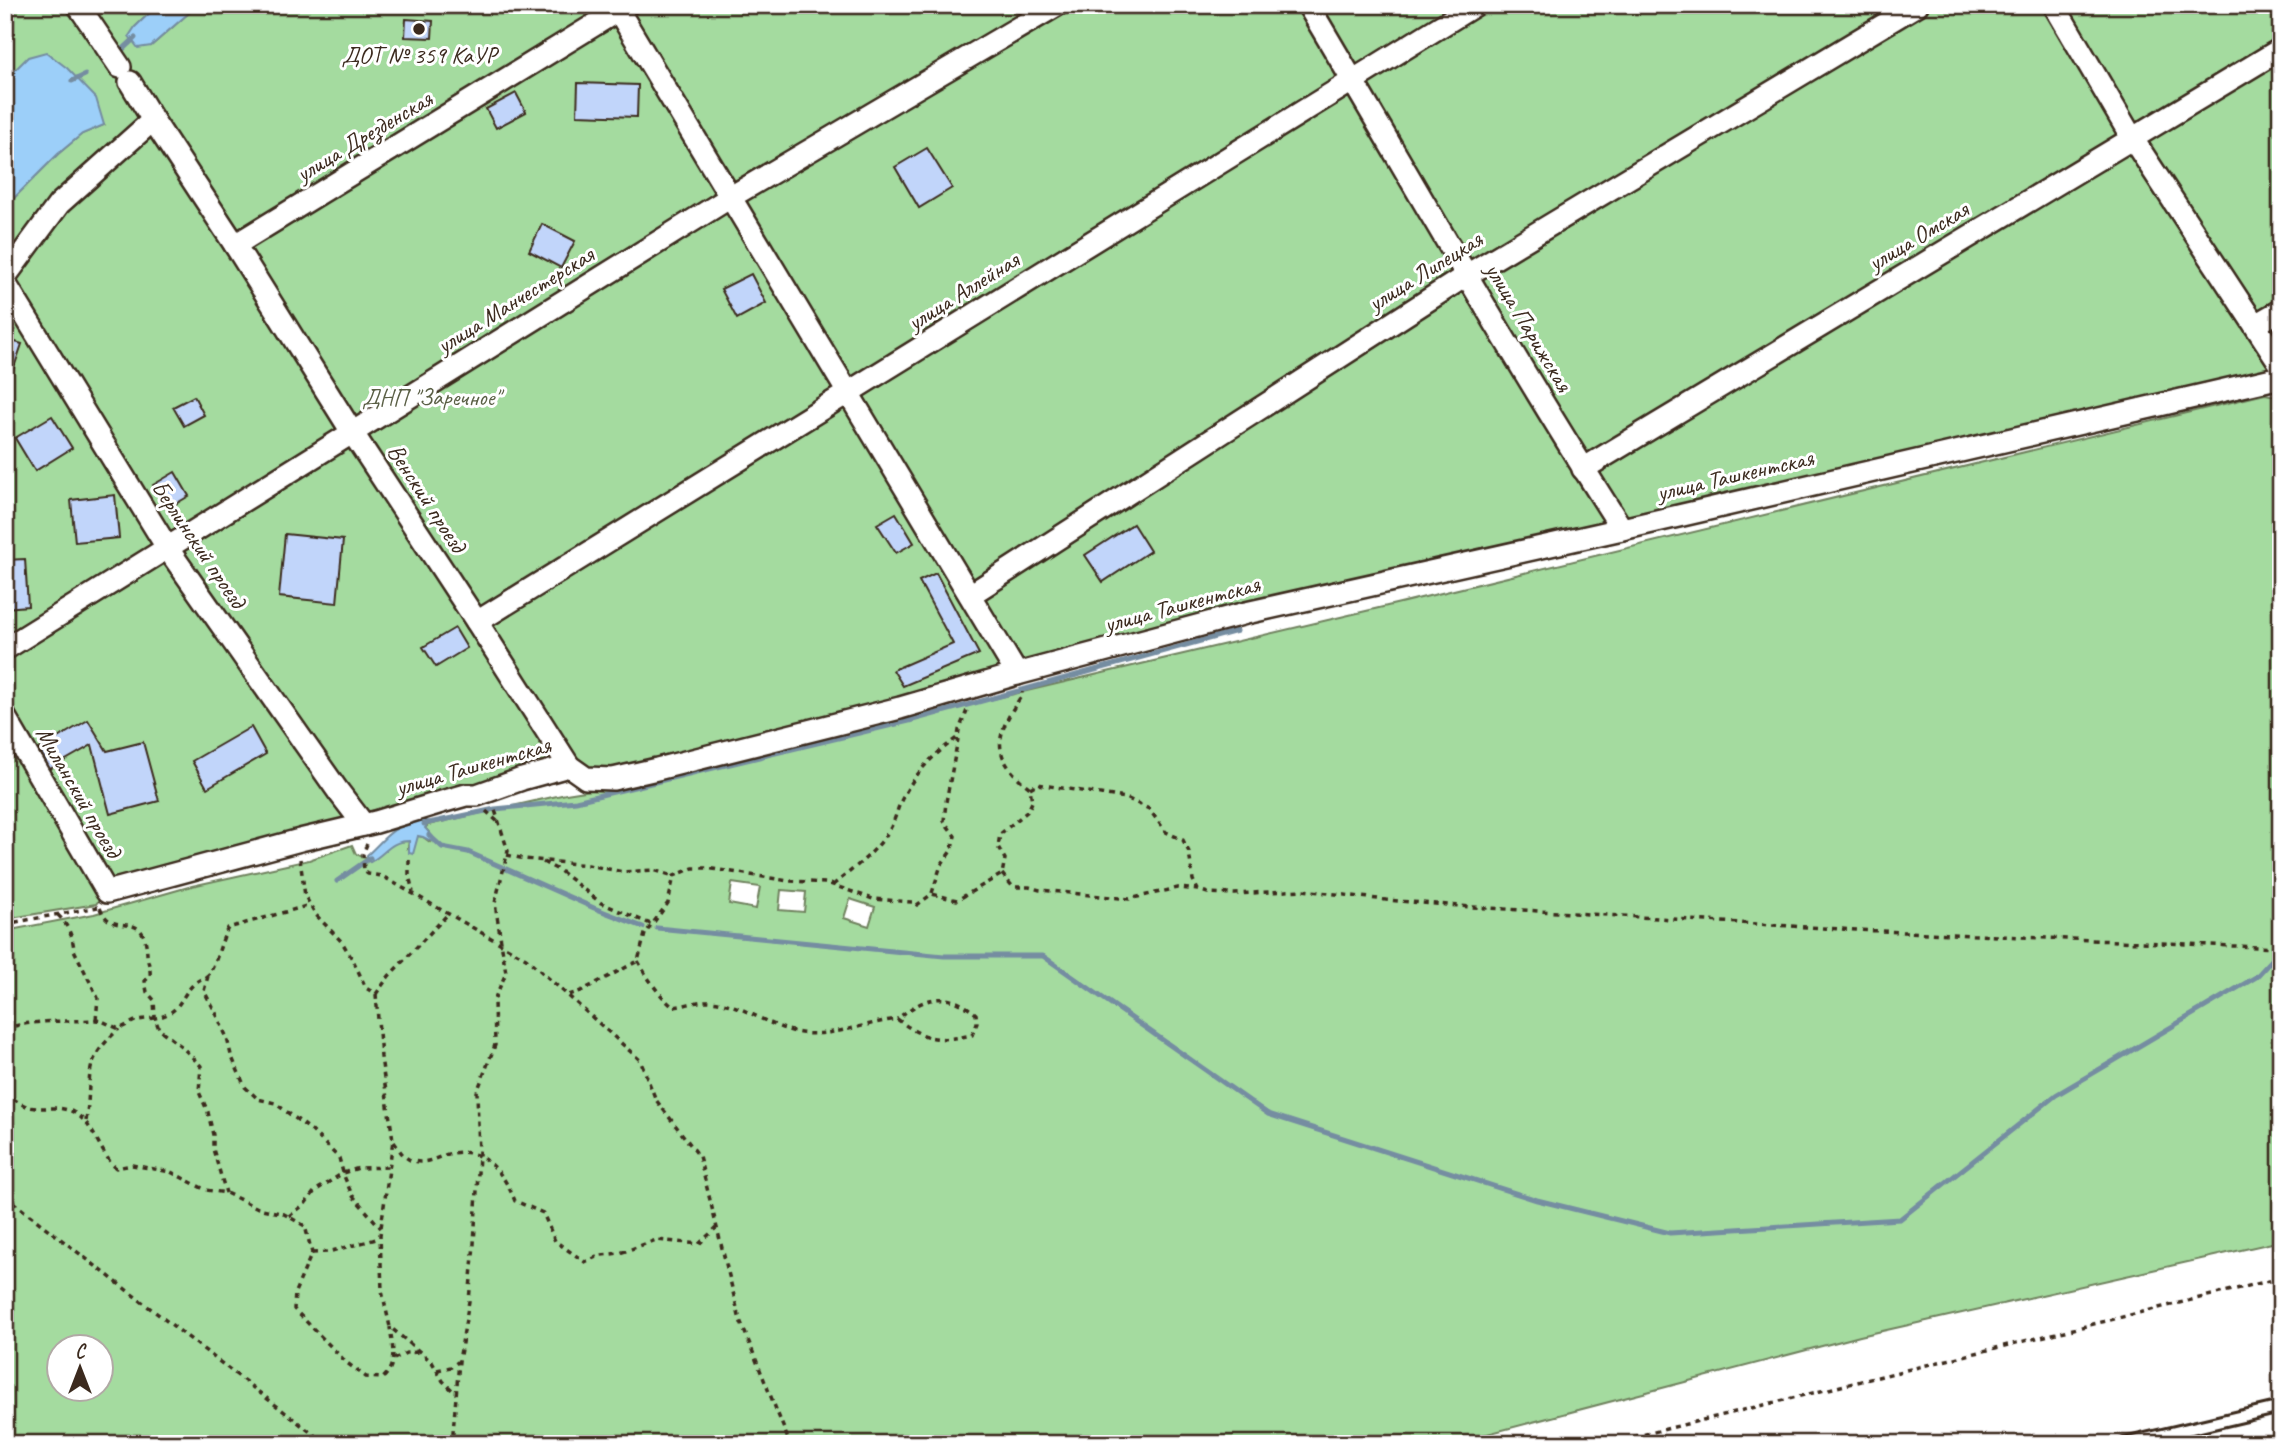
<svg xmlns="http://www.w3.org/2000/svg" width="2286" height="1449" viewBox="0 0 2286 1449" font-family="Caveat,sans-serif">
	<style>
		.green { fill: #a4db9f; stroke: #70825e; stroke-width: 2; fill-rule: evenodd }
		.water { fill: #9ccff9; stroke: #758da1; stroke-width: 2 }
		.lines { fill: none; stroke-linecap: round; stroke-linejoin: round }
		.stream { stroke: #758da1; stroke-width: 5 }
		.building { fill: #c1d5fa; stroke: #3b2a1e; stroke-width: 2 }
		.service-casing { stroke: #3b2a1e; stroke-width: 16 }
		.minor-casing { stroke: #3b2a1e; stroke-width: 26 }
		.path { stroke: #3b2a1e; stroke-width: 3.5; stroke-dasharray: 5 5; stroke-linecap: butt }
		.service { stroke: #fff; stroke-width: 10 }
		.minor { stroke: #fff; stroke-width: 21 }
		.poi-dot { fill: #3b2a1e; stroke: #fff; stroke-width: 2.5 }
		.labels { text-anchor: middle; stroke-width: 6; stroke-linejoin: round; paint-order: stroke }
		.poi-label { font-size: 24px; fill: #3b2a1e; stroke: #fff }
		.street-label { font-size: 24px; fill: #3b2a1e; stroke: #fff }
		.park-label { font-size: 24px; fill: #5a5f45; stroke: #fff }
	</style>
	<rect width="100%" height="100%" fill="#fff"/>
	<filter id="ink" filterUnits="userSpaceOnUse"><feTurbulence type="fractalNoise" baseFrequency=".0143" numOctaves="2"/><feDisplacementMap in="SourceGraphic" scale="14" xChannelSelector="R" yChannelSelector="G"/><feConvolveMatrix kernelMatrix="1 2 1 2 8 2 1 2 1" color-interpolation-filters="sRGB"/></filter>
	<g filter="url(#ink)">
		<!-- green -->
		<g class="green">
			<polygon points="5,5 158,5 135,27 151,46 198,5 2281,5 2281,377 1643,523 657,769 560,768 109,887 96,904 5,919 5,207 58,154 82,134 104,125 9,78 5,80"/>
			<path d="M2265 394 2281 397V1241L1860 1336 1449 1444H5V931L94 914 192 886 309 860 352 845 356 854 366 858 370 862 395 842 409 841 408 847 418 836 423 837 430 842 433 837 425 828 428 825 566 794 636 783 1400 603ZM732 883 760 887 756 909 729 904ZM781 890 806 892 804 912 779 910ZM850 899 875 907 869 926 844 918ZM60 1348H102V1390H60Z"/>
		</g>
		<!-- water -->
		<g class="water">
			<polygon points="158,5 198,5 151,46 138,48 129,36 135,27"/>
			<polygon points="46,52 67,68 96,98 104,125 82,134 58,154 5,207 5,80 28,57"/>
			<path d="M419 817 429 822 425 828 433 837V842L423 837 418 836 413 854 409 853V841C389 841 386 854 370 862L367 860V855C380 844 390 828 407 825L413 818Z"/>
		</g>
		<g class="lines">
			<!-- stream -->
			<g class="stream">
				<polyline points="120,52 135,38"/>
				<polyline points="72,81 85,75"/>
				<polyline points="424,824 495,809 576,801 909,721 1237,631"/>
				<polyline points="429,835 442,847 468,852 594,908 643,927"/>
				<polyline points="337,881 370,858"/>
				<polyline points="657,928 944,956 1043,956 1268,1114 1537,1200 1670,1233 1900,1219 2056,1095 2256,977 2281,950"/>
			</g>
		</g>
		<!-- building -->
		<g class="building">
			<polygon points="406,19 433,21 432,38 405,37"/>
			<polygon points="578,83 638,85 637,117 577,115"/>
			<polygon points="516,93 526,112 496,128 486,109"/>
			<polygon points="927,148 952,188 919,208 895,167"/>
			<polygon points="542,224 575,241 561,268 529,251"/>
			<polygon points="751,274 766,303 737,319 721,289"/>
			<polygon points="5,339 22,344 8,385 5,385"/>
			<polygon points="194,396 204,415 184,426 173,407"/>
			<polygon points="52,416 72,448 35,471 15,438"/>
			<polygon points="175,472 189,496 167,509 153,485"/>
			<polygon points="115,495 119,538 75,542 71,500"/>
			<polygon points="896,513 914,543 896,553 877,524"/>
			<polygon points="1133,524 1150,551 1103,582 1085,555"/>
			<polygon points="285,534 343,540 337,603 279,597"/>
			<polygon points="25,559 28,606 5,608 5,560"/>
			<polygon points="936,573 979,654 903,686 893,670 953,644 919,581"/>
			<polygon points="455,628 467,648 436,667 423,647"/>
			<polygon points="88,720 107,751 143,742 159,801 110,814 92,745 50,769 39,749"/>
			<polygon points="251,727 266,754 207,788 192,761"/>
		</g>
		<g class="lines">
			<!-- service casing -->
			<g class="service-casing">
				<polyline id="service" points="2124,1444 2281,1407"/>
			</g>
			<!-- minor casing -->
			<g class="minor-casing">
				<g id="minor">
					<polyline points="78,5 120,67"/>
					<polyline points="615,5 1017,674"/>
					<path d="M1308 5C1412 180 1512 358 1622 529"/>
					<polyline points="2054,5 2132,138 2281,365"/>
					<polyline points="130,82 153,120 235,245 352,432 477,622 569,766 586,778 613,779 657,769 900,708 1017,674 1246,613 1622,529 2281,377"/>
					<polyline points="235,245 627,5"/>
					<polyline points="5,277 59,204 153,120"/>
					<polyline points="5,283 168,549 338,791 364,825"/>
					<polyline points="2255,325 2281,310"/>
					<polyline points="1583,469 2281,49"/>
					<polyline points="970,595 1467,275 1917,5"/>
					<polyline points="477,622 1475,5"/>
					<polyline points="5,649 729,198 1057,5"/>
					<polyline points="5,717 107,892 300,840 376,822 445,801 466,795 477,795 522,779 569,766"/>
				</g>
			</g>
			<!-- path -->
			<g class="path">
				<polyline points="1030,788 1037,784 1126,798 1149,809 1166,832 1183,840 1189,852 1193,880 1198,890 1208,893 1235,894 1303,890 1386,900 1472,907 1857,930 2281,948"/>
				<polyline points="486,811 498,822"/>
				<polyline points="367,844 363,854 364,871 368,874 382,876 526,958 640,1060 656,1100 699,1156 740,1320 790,1444"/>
				<polyline points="507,855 525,859 588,865 623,872 653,870 674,876"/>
				<polyline points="300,859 305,896 316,915 342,942 354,962 366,988 376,994 389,976 449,913"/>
				<polyline points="409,860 409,875 413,892"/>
				<polyline points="543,862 560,871 601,903 653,925"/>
				<polyline points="1002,874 1013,887 1029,887 1040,890 1129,899 1178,888 1198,890"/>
				<path d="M833 885C853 869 878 851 891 827 896 817 898 806 903 797 918 769 934 755 958 737L959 730 968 708"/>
				<polyline points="932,893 941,865 951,851 955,836 944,821 946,802 958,739"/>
				<path d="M100 908C113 941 145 905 147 954 147 961 151 968 150 976L145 981 147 992 154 1000 155 1018C182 1013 178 998 195 983 200 979 205 978 209 974 218 960 220 942 228 928L310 905"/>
				<path d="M58 915C68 925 73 937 74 950L98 998 96 1020"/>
				<polyline points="5,924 98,907"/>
				<path d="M638 961C648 979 658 994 673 1007 685 1006 699 1000 710 1001 742 1003 766 1026 796 1032 827 1039 865 1023 897 1019 925 1040 938 1042 972 1035L977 1023 976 1014C947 990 925 996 897 1019"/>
				<polyline points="208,976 204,991 216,1013 227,1038 231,1055 245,1087 258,1099 275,1103 311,1130 339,1158 344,1176 352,1195 381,1228"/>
				<polyline points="376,994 381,1057 393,1140 380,1235 382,1291 390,1327 432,1362 443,1381 456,1394"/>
				<path d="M569 995 581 991 638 961 645 934 668 903 674 876 693 868H707L789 881 827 883 873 899 912 902 917 905 932 894 957 900 1002 874 1005 859 998 847 1000 834 1028 811 1032 802 1030 788C989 756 995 735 1022 695V692"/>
				<path d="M5 1029C32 1019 67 1022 96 1020L102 1021 119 1029 137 1020 155 1018 159 1029 181 1046 201 1066 199 1092 208 1112 213 1135V1149L226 1193"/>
				<path d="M5 1093C12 1098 21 1105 29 1107 44 1110 58 1105 73 1112 95 1124 98 1151 116 1168L132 1165 171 1172 206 1190 226 1193 258 1208 284 1214 305 1226 312 1253 295 1292 294 1309 347 1363 366 1377 383 1378C398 1364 392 1345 390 1327"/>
				<path d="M86 1121C93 1075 80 1064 119 1029"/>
				<path d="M394 1142C400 1150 403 1158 413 1161 425 1164 434 1159 445 1155 481 1143 503 1171 515 1201L543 1213 555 1241 585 1262 601 1255 620 1253 656 1240 699 1244 716 1228"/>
				<polyline points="5,1196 326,1444"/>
				<polyline points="289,1216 305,1204 315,1191 343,1173 359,1168 389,1167"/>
				<polyline points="312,1253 328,1252 380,1238"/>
				<polyline points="394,1359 406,1353 419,1352"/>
				<polyline points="437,1370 451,1367 459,1361"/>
				<polyline points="452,1444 459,1361 469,1301 474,1244 479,1155 477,1092 495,1045 494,1000 506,973 495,903 508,851 495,810"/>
				<polyline points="1605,1444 2281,1278"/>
			</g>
			<!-- service -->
			<use href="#service" class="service"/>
			<!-- minor -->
			<use href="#minor" class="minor"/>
		</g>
	</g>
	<!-- markers -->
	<circle class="poi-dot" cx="419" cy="29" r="7"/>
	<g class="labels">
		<!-- poi labels -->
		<g class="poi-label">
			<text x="419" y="63">ДОТ № 359 КаУР</text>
		</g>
		<!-- street labels -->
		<g class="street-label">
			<text transform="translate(364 136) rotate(-31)" y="8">улица Дрезденская</text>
			<text transform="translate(1918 236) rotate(-31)" y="8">улица Омская</text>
			<text transform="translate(1425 271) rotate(-32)" y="8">улица Липецкая</text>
			<text transform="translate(963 291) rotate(-32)" y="8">улица Аллейная</text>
			<text transform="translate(515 300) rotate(-32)" y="8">улица Манчестерская</text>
			<text transform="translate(1529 327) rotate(59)" y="8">улица Парижская</text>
			<text transform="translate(1735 475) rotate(-13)" y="8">улица Ташкентская</text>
			<text transform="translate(427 498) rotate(57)" y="8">Венский проезд</text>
			<text transform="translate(199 544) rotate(56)" y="8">Берлинский проезд</text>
			<text transform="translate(1182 604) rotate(-15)" y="8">улица Ташкентская</text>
			<text transform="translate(473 766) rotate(-16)" y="8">улица Ташкентская</text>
			<text transform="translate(79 792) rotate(60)" y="8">Миланский проезд</text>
		</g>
		<!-- park labels -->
		<g class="park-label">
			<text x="431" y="405">ДНП "Заречное"</text>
		</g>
	</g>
	<!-- margin -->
	<rect width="2286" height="1449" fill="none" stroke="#fff" stroke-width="28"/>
	<rect x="14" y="14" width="2258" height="1421" fill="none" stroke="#3b2a1e" stroke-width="2.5" filter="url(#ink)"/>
	<!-- north arrow -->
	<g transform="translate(80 1368)"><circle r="33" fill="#ffffff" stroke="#b1aaa5" stroke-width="2"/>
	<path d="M0-5L12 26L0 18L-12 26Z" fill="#3b2a1e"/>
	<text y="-10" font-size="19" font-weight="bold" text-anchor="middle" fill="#3b2a1e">С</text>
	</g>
</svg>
